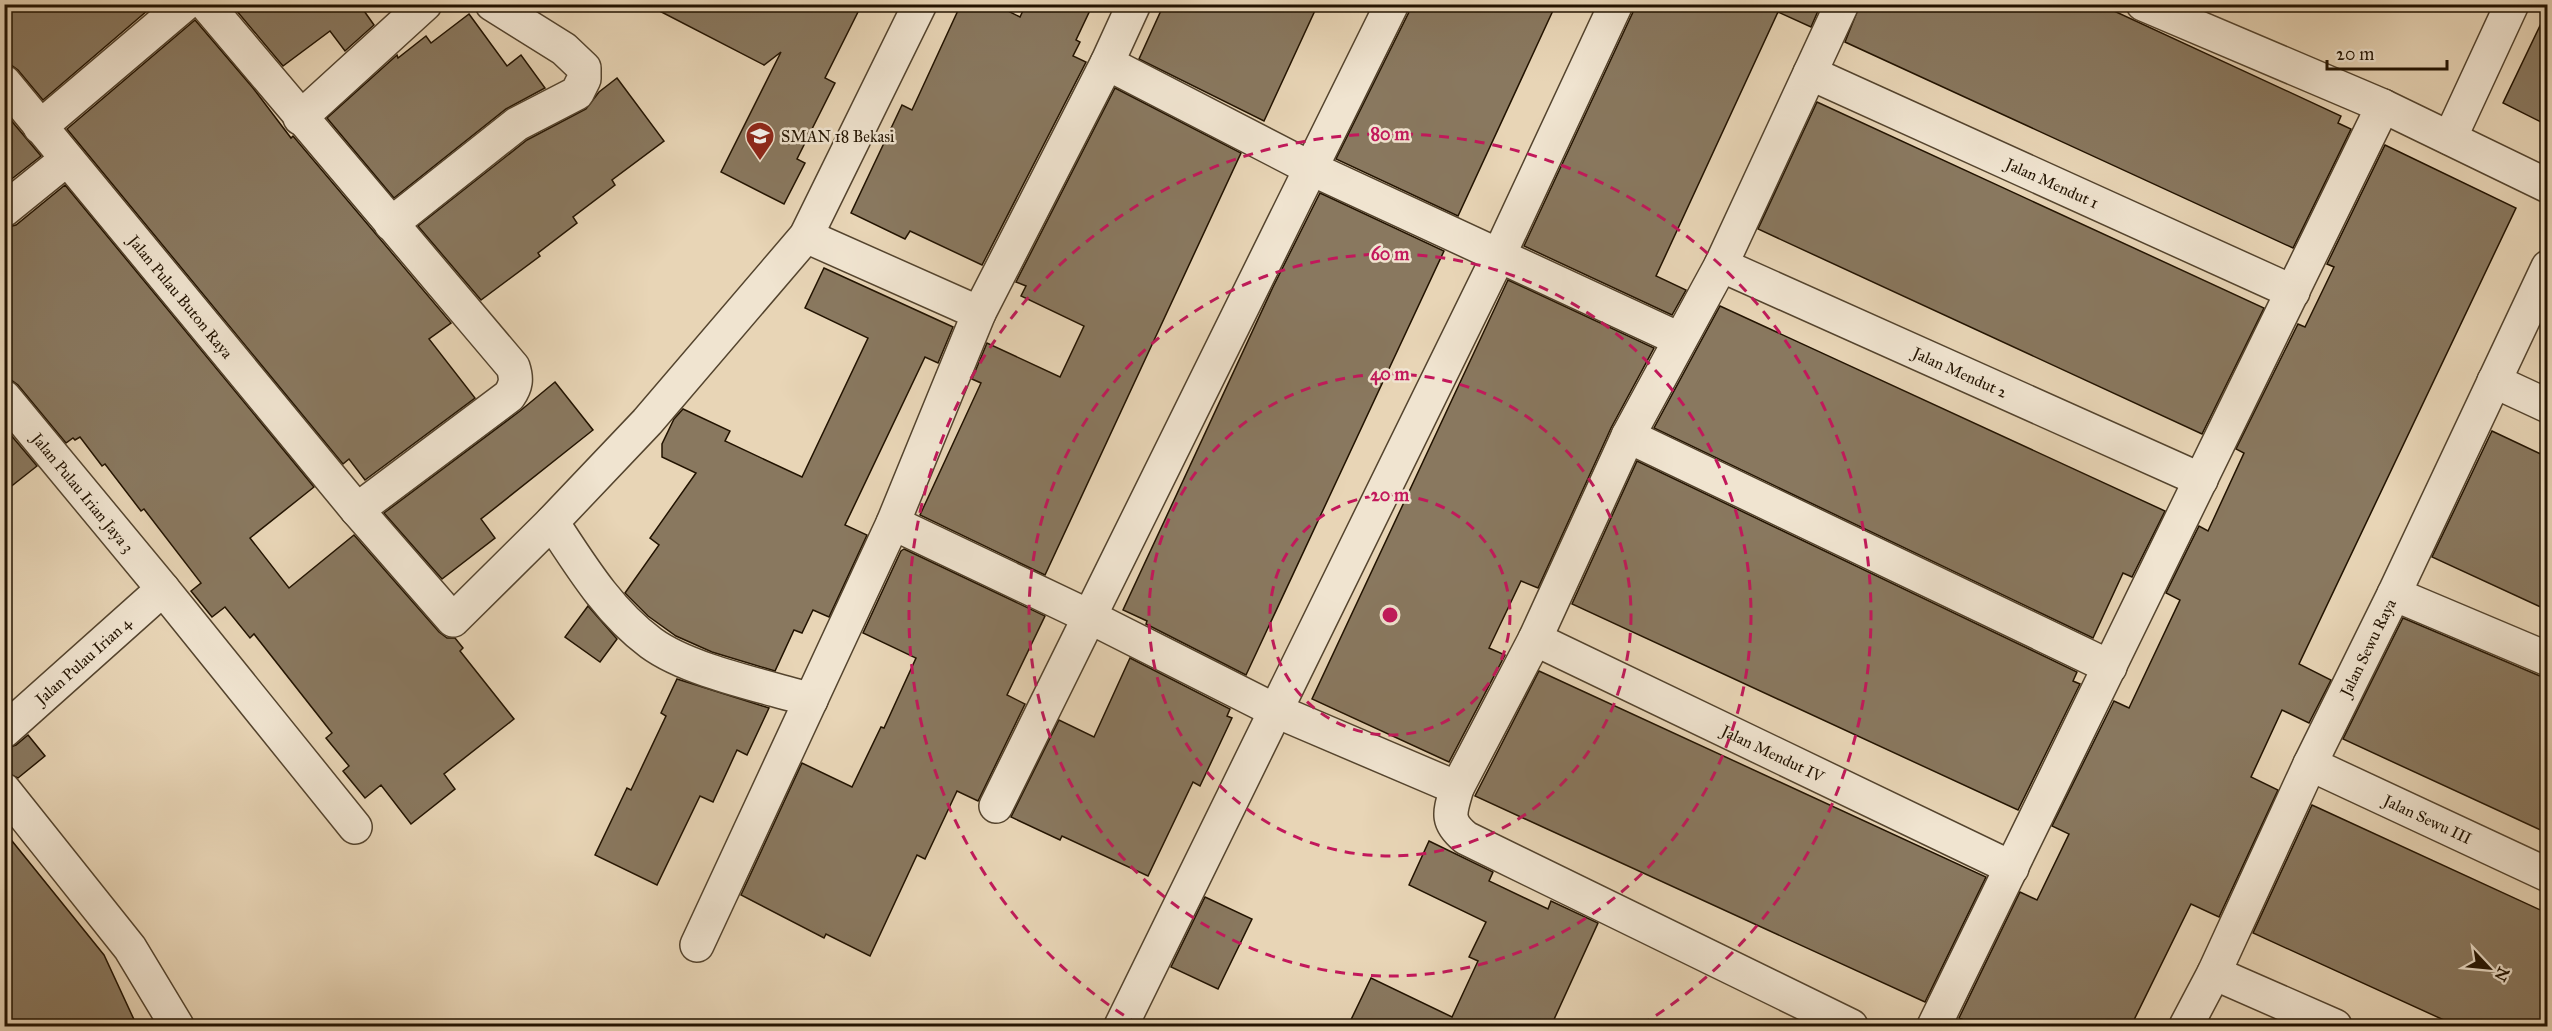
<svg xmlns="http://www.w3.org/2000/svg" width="2552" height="1031" viewBox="0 0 2552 1031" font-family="'IM FELL Great Primer',serif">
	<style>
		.building { fill: #89785f; stroke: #221301; stroke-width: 1.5 }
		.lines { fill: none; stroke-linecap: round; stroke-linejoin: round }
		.minor-casing { stroke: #54442e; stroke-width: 36 }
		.minor { stroke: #f0e4d0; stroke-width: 33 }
		.ring { fill: none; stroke: #c2185b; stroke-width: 3; stroke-dasharray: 10 8 }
		.labels { text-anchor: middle; stroke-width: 5; stroke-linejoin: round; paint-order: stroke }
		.poi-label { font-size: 16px; fill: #221301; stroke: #f0e4d0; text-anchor: start }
		.street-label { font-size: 16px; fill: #221301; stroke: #f0e4d0 }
		.centre { fill: #c2185b; stroke: #f0e4d0; stroke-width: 3 }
		.ring-label { font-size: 18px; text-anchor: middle; font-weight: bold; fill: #c2185b; stroke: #f0e4d0; stroke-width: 5; stroke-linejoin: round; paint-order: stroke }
	</style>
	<rect width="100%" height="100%" fill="#e8d5b6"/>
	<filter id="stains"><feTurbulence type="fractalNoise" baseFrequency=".00333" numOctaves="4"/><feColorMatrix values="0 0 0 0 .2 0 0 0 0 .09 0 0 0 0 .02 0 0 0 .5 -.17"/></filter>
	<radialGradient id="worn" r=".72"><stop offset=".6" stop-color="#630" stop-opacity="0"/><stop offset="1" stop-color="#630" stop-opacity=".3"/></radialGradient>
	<!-- building -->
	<g class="building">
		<polygon points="4,4 155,4 43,100 18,70 11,65 4,64"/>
		<polygon points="231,4 366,4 362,8 374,25 345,51 330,31 283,66"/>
		<polygon points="646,4 862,4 825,78 835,83 797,159 805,163 784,204 721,172 781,52 764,65"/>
		<polygon points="961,4 994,4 1020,17 1026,4 1093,4 1076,40 1080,42 1073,56 1086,62 982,265 910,231 905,239 851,213 902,105 912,110"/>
		<polygon points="1164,4 1318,4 1264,121 1139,59"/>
		<polygon points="1410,4 1556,4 1458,216 1336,159 1409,12"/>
		<polygon points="1634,4 1821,4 1811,27 1778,12 1656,276 1686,290 1672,315 1524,246 1633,12"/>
		<polygon points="1860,4 2099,4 2341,116 2338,123 2351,129 2293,248 1845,42"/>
		<polygon points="2547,11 2547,125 2503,103"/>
		<polygon points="469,14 507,66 521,55 545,88 506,109 394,198 327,118 397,55 398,58 426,36 431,43"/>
		<polygon points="195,20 253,88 291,138 293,136 451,323 429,339 475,398 365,480 349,459 343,464 67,129"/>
		<polygon points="617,78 664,141 612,180 615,185 573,217 577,223 538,253 540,256 481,300 418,226 527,140 586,109 599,92"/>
		<polygon points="1115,88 1241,153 1045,575 920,515 981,383 972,379 987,343 1060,377 1084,326 1021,296 1026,286 1016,282"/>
		<polygon points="1817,102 2264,308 2202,434 1758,229"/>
		<polygon points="4,112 41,156 4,185"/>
		<polygon points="2385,145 2516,208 2299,664 2331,680 2309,723 2282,710 2251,777 2278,790 2219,917 2191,904 2131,1026 1977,1026 1959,1018 2020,892 2037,900 2069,834 2052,826 2114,701 2129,708 2180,600 2166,593 2199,526 2208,531 2244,453 2236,449 2298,324 2305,327 2334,267 2327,264"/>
		<polygon points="65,185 314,487 250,538 289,588 354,535 439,632 447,638 455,638 463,648 460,651 514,719 444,774 455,789 411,824 381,785 365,798 343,771 349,766 326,738 332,733 254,634 250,638 225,607 212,617 191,591 201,583 144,509 141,511 105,464 102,466 80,437 75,440 73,438 66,443 18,385 11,380 4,379 4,228 16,225"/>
		<polygon points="1320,193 1444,251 1246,675 1146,624 1147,621 1123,610 1273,287"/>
		<polygon points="824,268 953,327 938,363 925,357 845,525 867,535 829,617 813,610 802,633 794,630 775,671 712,652 676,636 648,616 625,593 659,545 650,538 696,473 662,457 662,444 674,419 683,409 730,431 725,441 802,477 868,338 805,308"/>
		<polygon points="1508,280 1654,348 1611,428 1538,588 1521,581 1489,648 1505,655 1449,762 1312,699"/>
		<polygon points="1720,306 2165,511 2132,577 2123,573 2093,638 1654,428"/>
		<polygon points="555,382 593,430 481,519 495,538 442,579 384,513 520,411"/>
		<polygon points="4,427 37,466 4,492"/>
		<polygon points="2492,431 2547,457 2547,610 2432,557"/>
		<polygon points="1637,461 2077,672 2073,681 2080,684 2018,810 1572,604"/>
		<polygon points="904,549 1045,616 1007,695 1025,704 978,801 957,791 925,859 917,855 870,956 826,934 824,938 741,895 802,763 852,787 881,727 884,728 916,658 863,633 901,551"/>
		<polygon points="588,606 617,639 600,662 565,637"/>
		<polygon points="2403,618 2547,679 2547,833 2343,739"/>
		<polygon points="1130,658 1230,709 1227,716 1232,718 1200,786 1193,782 1148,876 1062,836 1060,840 1011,817 1059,720 1094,737"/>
		<polygon points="1539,671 1986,877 1925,1002 1475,796"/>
		<polygon points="677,679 769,708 747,755 737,750 713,802 700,796 657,885 595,855 627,788 631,790 666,716 661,713"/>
		<polygon points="28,735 45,756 18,778 4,772 4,749 16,745"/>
		<polygon points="2312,805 2547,913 2547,1026 2457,1026 2253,933"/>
		<polygon points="4,831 104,955 137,1026 4,1026"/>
		<polygon points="1429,841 1493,872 1489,881 1548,909 1551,901 1598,923 1551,1026 1348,1026 1371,978 1452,1017 1478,961 1469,957 1486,922 1409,885"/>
		<polygon points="1205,897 1252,919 1218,989 1171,967"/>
	</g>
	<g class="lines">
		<!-- minor casing -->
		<g class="minor-casing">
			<g id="minor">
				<path d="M206 4 513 367C517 379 516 386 509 396L357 510"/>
				<path d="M1842 4 1721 265 1628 436 1535 639 1457 788C1450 812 1445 821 1466 838L1851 1026"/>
				<polyline points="2143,4 2383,106 2548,186"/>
				<polyline points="1107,63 1310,168 1679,339"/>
				<path id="s1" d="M1810 73 2293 292"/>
				<path id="s2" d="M4 82 357 510 453 620 552 522 647 422 806 236 920 4"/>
				<polyline points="300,118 425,4"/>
				<polyline points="40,127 185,4"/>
				<polyline points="2450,138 2512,4"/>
				<polyline points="4,210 67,159"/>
				<polyline points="391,224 517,124 577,93 584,79 584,68 564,49 492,4"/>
				<polyline points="806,236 979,313"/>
				<path id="s3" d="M1721 265 2201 480"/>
				<polyline points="2494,381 2548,406"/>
				<path id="s4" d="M4 397 163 589 355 827"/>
				<polyline points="1628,436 2110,667"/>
				<path d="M552 522C581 566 608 611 651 643 689 671 765 686 811 700"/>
				<polyline points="893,523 1088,616 1274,710 1457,788"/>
				<polyline points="2394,594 2548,659"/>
				<path id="s5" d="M1535 639 2012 868"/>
				<path id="s6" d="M4 731 163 589"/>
				<path id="s7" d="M2310 764 2548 875"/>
				<polyline points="4,790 130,948 177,1026"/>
				<polyline points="996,806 1392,4"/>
				<polyline points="697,945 893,523 979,313 1107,63 1134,4"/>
				<polyline points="2214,973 2335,1026"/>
				<polyline points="1121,1026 1499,255 1616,4"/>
				<polyline points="1934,1026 2383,106"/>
				<path id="s8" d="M2186 1026 2214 973 2310 764 2394 594 2548 267"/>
			</g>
		</g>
		<!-- minor -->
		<use href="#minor" class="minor"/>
	</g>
	<!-- distance rings -->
	<g class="ring">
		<circle cx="1390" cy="615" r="120"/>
		<circle cx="1390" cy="615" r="241"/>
		<circle cx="1390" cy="615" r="361"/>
		<path d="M1139 1025A481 481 0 1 1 1641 1025"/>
	</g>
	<!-- icons -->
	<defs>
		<g id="school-pin" transform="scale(1.5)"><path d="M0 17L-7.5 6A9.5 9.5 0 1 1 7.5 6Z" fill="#8f2418" stroke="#f0e4d0"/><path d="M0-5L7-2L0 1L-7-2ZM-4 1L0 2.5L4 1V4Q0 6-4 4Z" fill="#fff"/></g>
	</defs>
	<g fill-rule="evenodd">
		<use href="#school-pin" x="760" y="136"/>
	</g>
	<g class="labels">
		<!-- poi labels -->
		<g class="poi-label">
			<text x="781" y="142">SMAN 18 Bekasi</text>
		</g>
		<!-- street labels -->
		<g class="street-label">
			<text dy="6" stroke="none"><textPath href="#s1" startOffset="266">Jalan Mendut 1</textPath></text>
			<text dy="6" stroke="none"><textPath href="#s2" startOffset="278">Jalan Pulau Buton Raya</textPath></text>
			<text dy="6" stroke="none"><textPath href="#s3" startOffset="262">Jalan Mendut 2</textPath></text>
			<text dy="6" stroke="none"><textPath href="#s4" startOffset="124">Jalan Pulau Irian Jaya 3</textPath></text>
			<text dy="6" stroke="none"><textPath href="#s8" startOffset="420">Jalan Sewu Raya</textPath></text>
			<text dy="6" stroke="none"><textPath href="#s6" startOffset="106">Jalan Pulau Irian 4</textPath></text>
			<text dy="6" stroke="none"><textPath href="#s5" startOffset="264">Jalan Mendut IV</textPath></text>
			<text dy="6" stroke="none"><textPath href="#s7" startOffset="130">Jalan Sewu III</textPath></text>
		</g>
	</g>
	<circle cx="1390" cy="615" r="9" class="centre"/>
	<g class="ring-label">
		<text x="1390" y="140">80 m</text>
		<text x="1390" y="260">60 m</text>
		<text x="1390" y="380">40 m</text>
		<text x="1390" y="501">20 m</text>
	</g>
	<!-- margin -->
	<rect width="2552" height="1031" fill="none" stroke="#e8d5b6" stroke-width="24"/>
	<rect x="6" y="6" width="2540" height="1019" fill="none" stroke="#221301" stroke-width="3"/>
	<rect x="12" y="12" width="2528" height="1007" fill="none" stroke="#221301" stroke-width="1.5"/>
	<!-- north arrow -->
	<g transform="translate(2489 968) rotate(116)" stroke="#f0e4d0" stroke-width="4.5" paint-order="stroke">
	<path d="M0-4.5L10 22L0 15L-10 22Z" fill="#221301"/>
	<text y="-9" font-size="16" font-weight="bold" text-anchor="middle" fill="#221301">N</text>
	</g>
	<!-- scale -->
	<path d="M2327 60v9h120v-9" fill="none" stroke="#221301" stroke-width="3"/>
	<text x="2336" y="60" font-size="18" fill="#221301" stroke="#f0e4d0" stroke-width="4.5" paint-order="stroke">20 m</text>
	<rect width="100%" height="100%" filter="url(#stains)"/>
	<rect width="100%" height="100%" fill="url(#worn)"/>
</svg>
